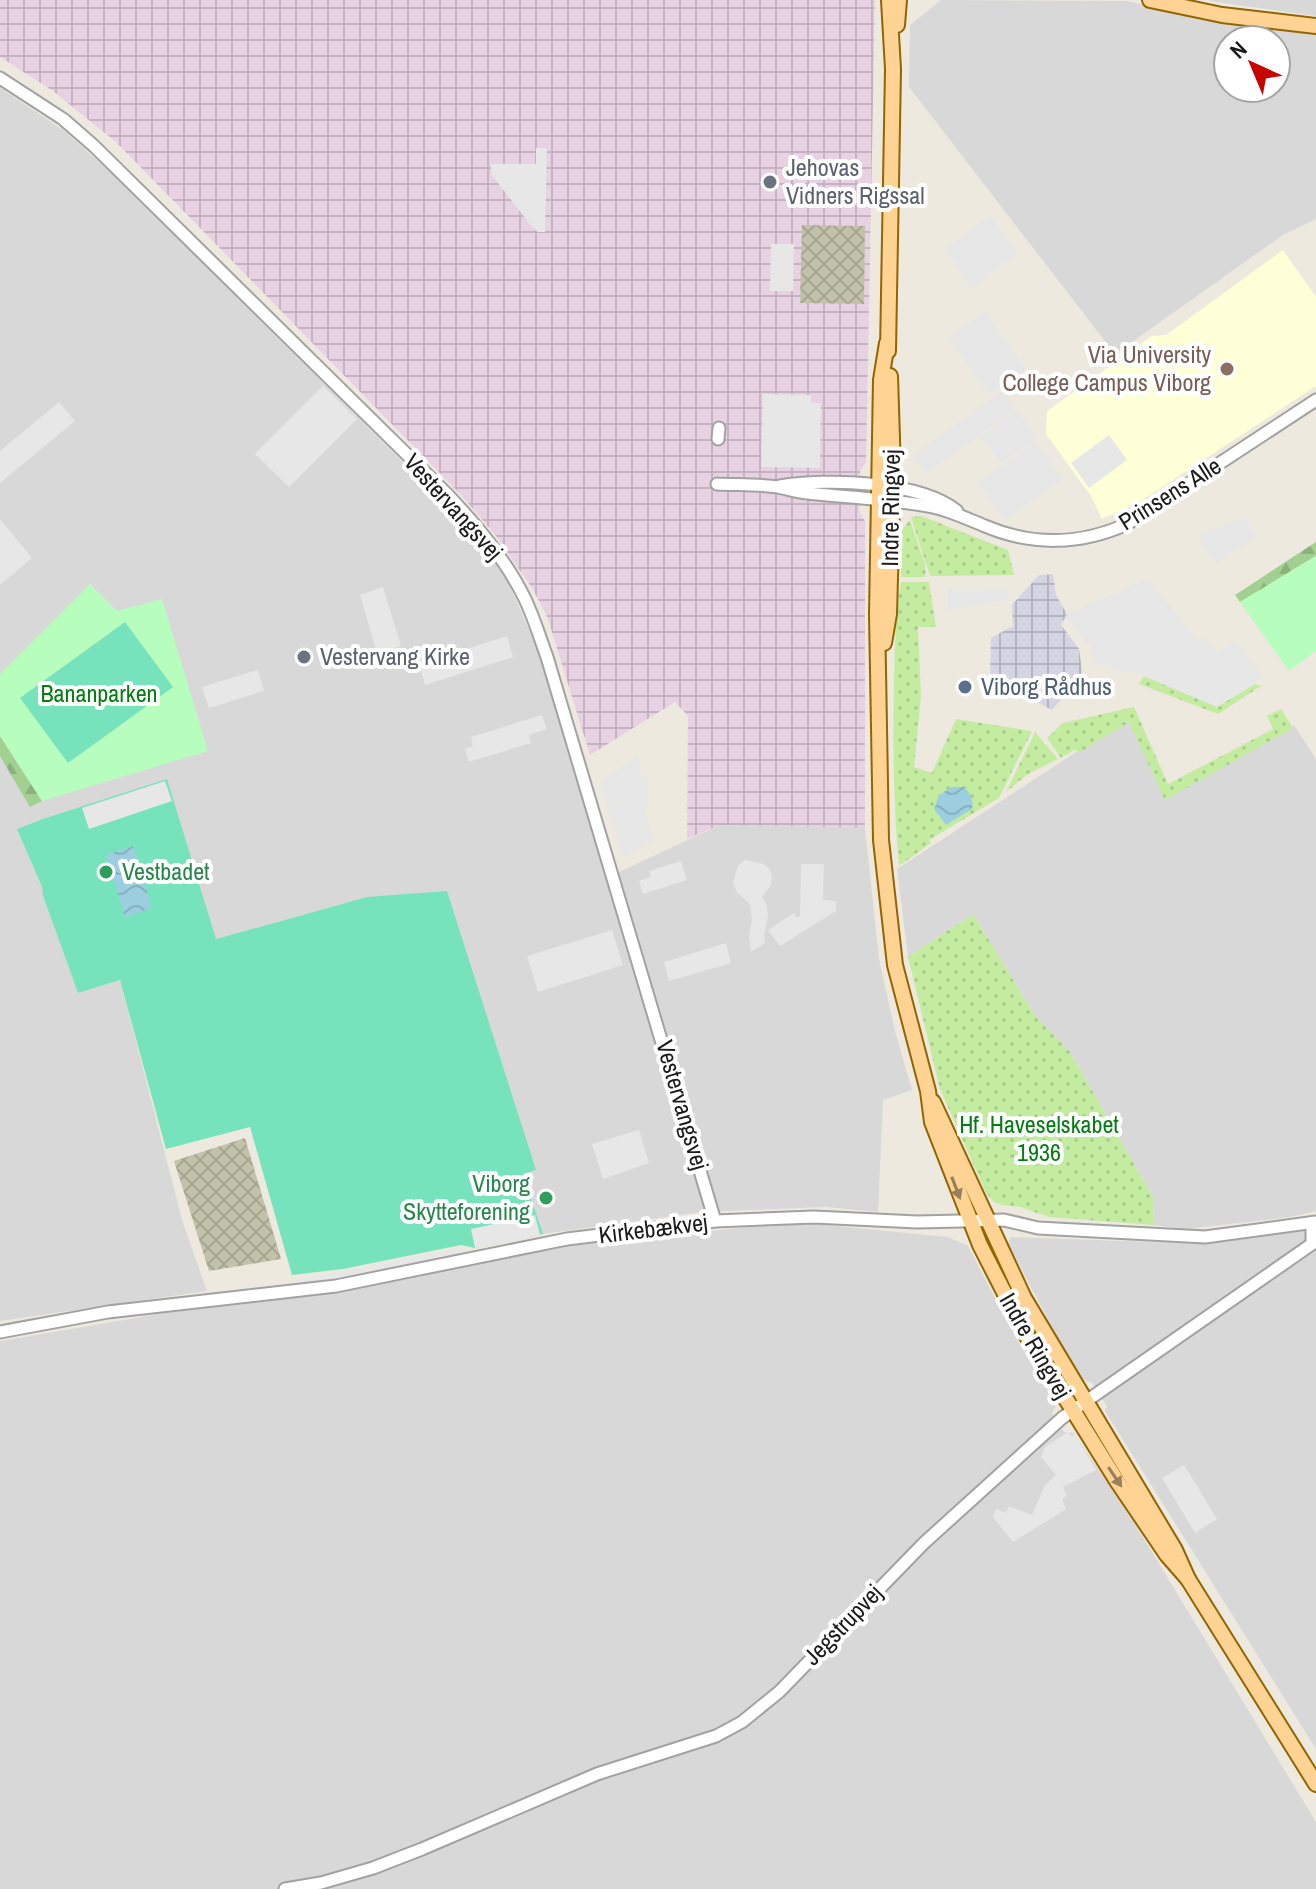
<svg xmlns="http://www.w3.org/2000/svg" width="1316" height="1889" viewBox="0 0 1316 1889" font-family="'Archivo Narrow',sans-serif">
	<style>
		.residential { fill: #d9d8d8; fill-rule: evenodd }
		.industrial { fill: url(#industrial-grid) }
		.education { fill: #feffd7 }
		.construction { fill: url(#construction-cross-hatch) }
		.grass { fill: url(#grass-dots) }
		.forest { fill: url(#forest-firs) }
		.park { fill: #b7fdbe }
		.pitch { fill: #77e3bc }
		.parking { fill: #e7e7e7 }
		.plaza { fill: url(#plaza-grid) }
		.water { fill: url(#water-waves) }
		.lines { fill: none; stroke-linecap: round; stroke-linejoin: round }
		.minor-casing { stroke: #a2a2a2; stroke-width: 15 }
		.major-casing { stroke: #926500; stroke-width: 18 }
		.minor { stroke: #fff; stroke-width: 11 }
		.major { stroke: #ffd393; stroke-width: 14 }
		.oneway { fill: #98805d }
		.worship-dot { fill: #6b7280; stroke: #fff; stroke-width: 3 }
		.education-dot { fill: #8d6e63; stroke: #fff; stroke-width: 3 }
		.service-dot { fill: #5c6f8a; stroke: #fff; stroke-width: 3 }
		.leisure-dot { fill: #2e9e5b; stroke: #fff; stroke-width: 3 }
		.labels { text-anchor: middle; stroke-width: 8; stroke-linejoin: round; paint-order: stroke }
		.worship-label { font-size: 24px; fill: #5b616d; stroke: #fff; text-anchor: start }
		.education-label { font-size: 24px; fill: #785e54; stroke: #fff; text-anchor: end }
		.street-label { font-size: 24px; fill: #1b1b1b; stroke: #fff }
		.service-label { font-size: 24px; fill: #4e5e75; stroke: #fff; text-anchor: start }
		.park-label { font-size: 24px; fill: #047d11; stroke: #fff }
		.leisure-label { font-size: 24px; fill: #27864d; stroke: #fff; text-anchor: start }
	</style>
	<defs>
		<pattern id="industrial-grid" width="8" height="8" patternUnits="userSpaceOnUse" patternTransform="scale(2)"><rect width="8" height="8" fill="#e7d1e2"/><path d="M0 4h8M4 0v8" fill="none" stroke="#c6b3c1"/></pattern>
		<pattern id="construction-cross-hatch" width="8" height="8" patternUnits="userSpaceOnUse" patternTransform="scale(2)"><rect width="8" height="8" fill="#c2c2ab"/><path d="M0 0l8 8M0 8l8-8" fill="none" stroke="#a6a693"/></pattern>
		<pattern id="grass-dots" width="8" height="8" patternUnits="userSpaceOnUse" patternTransform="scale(2)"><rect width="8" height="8" fill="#c4eca1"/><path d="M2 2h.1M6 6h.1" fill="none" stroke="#a8ca8a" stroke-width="1.8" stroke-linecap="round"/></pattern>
		<pattern id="forest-firs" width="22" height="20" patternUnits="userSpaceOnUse" patternTransform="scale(2)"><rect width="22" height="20" fill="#a2d091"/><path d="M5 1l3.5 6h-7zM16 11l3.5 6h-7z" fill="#8bb27c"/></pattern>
		<pattern id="plaza-grid" width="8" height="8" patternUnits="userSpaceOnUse" patternTransform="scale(2)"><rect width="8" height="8" fill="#d4d4e3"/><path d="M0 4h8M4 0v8" fill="none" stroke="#b5b5c2"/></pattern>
		<pattern id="water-waves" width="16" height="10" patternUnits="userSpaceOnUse" patternTransform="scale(2)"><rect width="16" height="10" fill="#9ccedf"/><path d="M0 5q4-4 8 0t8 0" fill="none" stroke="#86b0bf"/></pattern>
	</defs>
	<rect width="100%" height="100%" fill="#eee9df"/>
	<!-- residential -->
	<g class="residential">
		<path d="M941 0 1127 1 1224 23 1316 35V219L1283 235 1115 354 909 87 910 25ZM1228 40H1276V88H1228Z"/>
		<polygon points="1208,0 1316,0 1316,16 1216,2"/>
		<polygon points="0,88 63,130 115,176 459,518 489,554 510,586 538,651 604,871 619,872 720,825 865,828 879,959 895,1031 912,1090 883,1100 878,1212 826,1207 702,1212 543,1234 522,1174 536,1170 367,897 215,939 167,780 18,830 42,887 43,896 78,993 120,980 183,1223 207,1291 0,1321"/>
		<polygon points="1133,715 1171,793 1294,725 1316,759 1316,1211 1291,1217 1186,1229 1153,1225 1154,1199 1070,1052 1034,1014 973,914 908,957 897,869"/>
		<polygon points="794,1222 948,1237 968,1246 1015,1336 1056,1404 1052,1414 1064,1432 1074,1433 1138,1529 1316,1822 1316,1889 0,1889 0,1341 548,1248"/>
		<polygon points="1316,1229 1316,1749 1105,1411 1107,1406 1092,1383 1084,1380 1058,1338 1008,1244 1011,1237 1206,1244"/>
	</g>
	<!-- industrial -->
	<polygon class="industrial" points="0,0 875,0 866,462 860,471 859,511 865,521 865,828 720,825 687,839 688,716 675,702 590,755 547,616 532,588 496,536 462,496 117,143 53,91 0,57"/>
	<!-- education -->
	<polygon class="education" points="1283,250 1316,297 1316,386 1141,501 1102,519 1091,496 1046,434 1047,411 1152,336 1166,335"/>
	<!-- construction -->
	<g class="construction">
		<polygon points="802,225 865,226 864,304 800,303"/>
		<polygon points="245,1138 281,1259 209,1271 174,1161"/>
	</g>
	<!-- grass -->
	<g class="grass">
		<polygon points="921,516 1008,550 1014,575 930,576 911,517"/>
		<polygon points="910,520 925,564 926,577 901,577 902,530"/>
		<path d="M901 582H929L936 627H918L921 697 914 767 932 773 956 719 1032 731 999 798 929 840 931 843 899 866C893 804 893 742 894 681 895 648 895 614 901 582Z"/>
		<polygon points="1144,676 1217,706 1255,684 1261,686 1218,714 1139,684"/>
		<polygon points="1134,707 1168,784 1273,729 1267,716 1281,709 1293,728 1165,800 1129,722 1080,752 1074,750 1061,758 1047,738 1063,723"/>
		<polygon points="1035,732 1058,759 1028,774 1006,792"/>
		<polygon points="973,914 1034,1014 1070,1052 1154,1199 1153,1225 1049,1217 1020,1207 1001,1205 993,1201 986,1193 940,1089 908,957"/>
	</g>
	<!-- forest -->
	<g class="forest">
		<polygon points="1316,542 1316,556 1240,602 1235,595"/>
		<polygon points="0,736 42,801 30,807 0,756"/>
	</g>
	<!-- park -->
	<g class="park">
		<polygon points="1316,556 1316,651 1289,671 1240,602"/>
		<polygon points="90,584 117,611 162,599 208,751 42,801 0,736 0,674"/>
	</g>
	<!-- pitch -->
	<g class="pitch">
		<polygon points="125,622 173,687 68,763 20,698"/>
		<polygon points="167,779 216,939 367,897 447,891 536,1170 523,1174 543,1234 475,1248 461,1245 343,1269 292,1275 250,1127 166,1149 120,980 78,993 43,896 42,887 17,829 43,819"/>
	</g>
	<!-- parking -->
	<g class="parking">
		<polygon points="536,148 547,148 545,232 538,232 532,227 491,174 491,164 536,164"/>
		<polygon points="991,216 1017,254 972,287 945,249"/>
		<polygon points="771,244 794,244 793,291 770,291"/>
		<polygon points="985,311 1026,369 989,395 948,338"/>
		<polygon points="323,386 357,419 289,487 255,454"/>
		<polygon points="1003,391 1016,409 926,473 913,455"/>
		<polygon points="763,394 811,395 811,403 821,403 820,468 761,467"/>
		<polygon points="59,402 75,421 0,483 0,451"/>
		<polygon points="1017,410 1037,438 1001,464 981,436"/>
		<polygon points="1109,435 1127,460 1089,488 1071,463"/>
		<polygon points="1035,442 1062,479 1005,520 978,483"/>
		<polygon points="1247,517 1256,537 1216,563 1204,547 1200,534"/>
		<polygon points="0,519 32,558 0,585"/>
		<polygon points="1148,579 1198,642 1204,637 1217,653 1235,640 1262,676 1255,684 1217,707 1141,675 1093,663 1091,647 1066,618 1067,614"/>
		<polygon points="383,587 401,646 377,653 360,595"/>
		<polygon points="1008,589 1008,599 948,610 948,590"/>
		<polygon points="507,636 513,657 425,685 419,664"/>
		<polygon points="258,670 264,691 209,708 202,687"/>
		<polygon points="542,715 547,729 529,735 531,743 469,762 465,749 473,746 471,737"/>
		<polygon points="637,757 641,763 640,773 647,773 646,821 654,842 623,856 602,788 604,779"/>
		<polygon points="165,781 172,801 89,829 82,808"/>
		<polygon points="745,860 763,864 769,868 772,876 771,885 762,897 766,903 768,915 764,936 765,943 751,952 749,937 752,920 750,904 736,891 733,882 738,866"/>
		<polygon points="681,861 687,880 643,894 639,881 651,877 649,871"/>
		<polygon points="801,864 824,864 823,900 836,901 836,911 780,946 768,930 794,913 797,918 800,916"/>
		<polygon points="612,930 623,965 538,992 527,956"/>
		<polygon points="726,943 731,963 669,981 664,962"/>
		<polygon points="639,1130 649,1163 603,1179 592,1144"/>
		<polygon points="535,1215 540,1235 475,1248 471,1229"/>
		<polygon points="459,1248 472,1252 352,1278 286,1286 297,1280"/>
		<polygon points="1068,1432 1071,1436 1075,1434 1096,1470 1063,1487 1067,1496 1062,1499 1066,1509 1013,1542 993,1517 996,1509 1006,1513 1009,1506 1032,1515 1045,1485 1056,1475 1041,1457 1045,1447"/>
		<polygon points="1184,1465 1217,1519 1195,1533 1162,1478"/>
	</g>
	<!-- plaza -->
	<polygon class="plaza" points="1053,574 1056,595 1067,614 1061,625 1079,649 1082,671 1080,678 1052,710 990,677 991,638 1013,626 1012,605 1039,575"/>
	<!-- water -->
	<g class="water">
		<path d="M952 787H964C970 793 974 800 972 809L946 825 934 809 939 795Z"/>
		<polygon points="133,846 152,908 125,917 106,855"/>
	</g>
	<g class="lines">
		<!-- minor casing -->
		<g class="minor-casing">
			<g id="minor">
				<path d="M0 78 63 119 94 146 448 495C477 526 506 560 525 599 534 618 540 638 547 657L715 1221"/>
				<polyline points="718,439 719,428"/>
				<path d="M717 484C737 485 758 484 778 487 788 489 797 492 807 493 846 497 884 499 922 505 945 508 965 518 985 526 1032 546 1081 545 1127 524L1316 400"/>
				<path d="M780 486C826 478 920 481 957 511"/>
				<polyline points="0,1332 108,1312 336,1286 567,1239 715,1221 814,1217 917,1222 1004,1220 1038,1228 1205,1237 1316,1222"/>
				<polyline points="285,1889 321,1883 373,1868 422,1849 597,1774 716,1736 742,1722 779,1692 924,1543 1062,1418 1312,1244 1312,1223"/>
			</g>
		</g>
		<!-- major casing -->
		<g class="major-casing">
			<g id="major">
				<polyline points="1150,0 1222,15 1316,26"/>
				<polyline points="897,25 899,0"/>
				<polyline points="887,343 881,380 877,614 881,840 895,965 928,1091 932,1122 980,1245 1025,1333 1117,1481 1167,1555 1188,1579"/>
				<polyline points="888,351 893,69 889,0"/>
				<polyline points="884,643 889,614 893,470 890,376"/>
				<polyline points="933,1102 1024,1298 1175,1550 1188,1579 1316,1784"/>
			</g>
		</g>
		<!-- minor -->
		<use href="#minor" class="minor"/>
		<!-- major -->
		<use href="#major" class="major"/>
	</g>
	<!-- one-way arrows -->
	<defs><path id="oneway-solid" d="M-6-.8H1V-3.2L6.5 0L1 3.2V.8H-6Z" transform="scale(2)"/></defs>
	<g class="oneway">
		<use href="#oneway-solid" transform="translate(956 1188) rotate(69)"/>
		<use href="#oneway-solid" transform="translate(1115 1477) rotate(56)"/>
	</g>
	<!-- markers -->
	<g class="worship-dot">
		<circle cx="770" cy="182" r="8"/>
		<circle cx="304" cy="657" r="8"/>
	</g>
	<circle class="education-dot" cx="1227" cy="369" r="8"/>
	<circle class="service-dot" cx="965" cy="687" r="8"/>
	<g class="leisure-dot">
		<circle cx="106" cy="872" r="8"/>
		<circle cx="546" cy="1198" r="8"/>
	</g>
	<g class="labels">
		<!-- worship labels -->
		<g class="worship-label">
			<text x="786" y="176">Jehovas<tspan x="786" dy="28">Vidners Rigssal</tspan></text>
			<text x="320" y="665">Vestervang Kirke</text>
		</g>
		<!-- education labels -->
		<g class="education-label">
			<text x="1211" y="363">Via University<tspan x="1211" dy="28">College Campus Viborg</tspan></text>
		</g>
		<!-- street labels -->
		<g class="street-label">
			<text transform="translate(1170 494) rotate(-32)" y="8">Prinsens Alle</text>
			<text transform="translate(453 507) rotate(48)" y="8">Vestervangsvej</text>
			<text transform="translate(891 508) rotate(-89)" y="8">Indre Ringvej</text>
			<text transform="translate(682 1105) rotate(74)" y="8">Vestervangsvej</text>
			<text transform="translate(653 1229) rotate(-7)" y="8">Kirkebækvej</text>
			<text transform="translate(1035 1346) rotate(60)" y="8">Indre Ringvej</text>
			<text transform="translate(843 1625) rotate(-46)" y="8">Jegstrupvej</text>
		</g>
		<!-- service labels -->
		<g class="service-label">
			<text x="981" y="695">Viborg Rådhus</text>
		</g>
		<!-- park labels -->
		<g class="park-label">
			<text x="99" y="702">Bananparken</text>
			<text x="1039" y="1133">Hf. Haveselskabet<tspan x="1039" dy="28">1936</tspan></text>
		</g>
		<!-- leisure labels -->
		<g class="leisure-label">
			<text x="122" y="880">Vestbadet</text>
			<text x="530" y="1192" text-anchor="end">Viborg<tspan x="530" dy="28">Skytteforening</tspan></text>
		</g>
	</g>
	<!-- north arrow -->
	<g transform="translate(1252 64) rotate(316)"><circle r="38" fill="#ffffff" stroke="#a4a4a4" stroke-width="2"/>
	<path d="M0-6L14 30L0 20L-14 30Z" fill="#c60400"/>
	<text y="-12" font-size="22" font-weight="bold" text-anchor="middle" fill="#1b1b1b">N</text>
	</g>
</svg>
